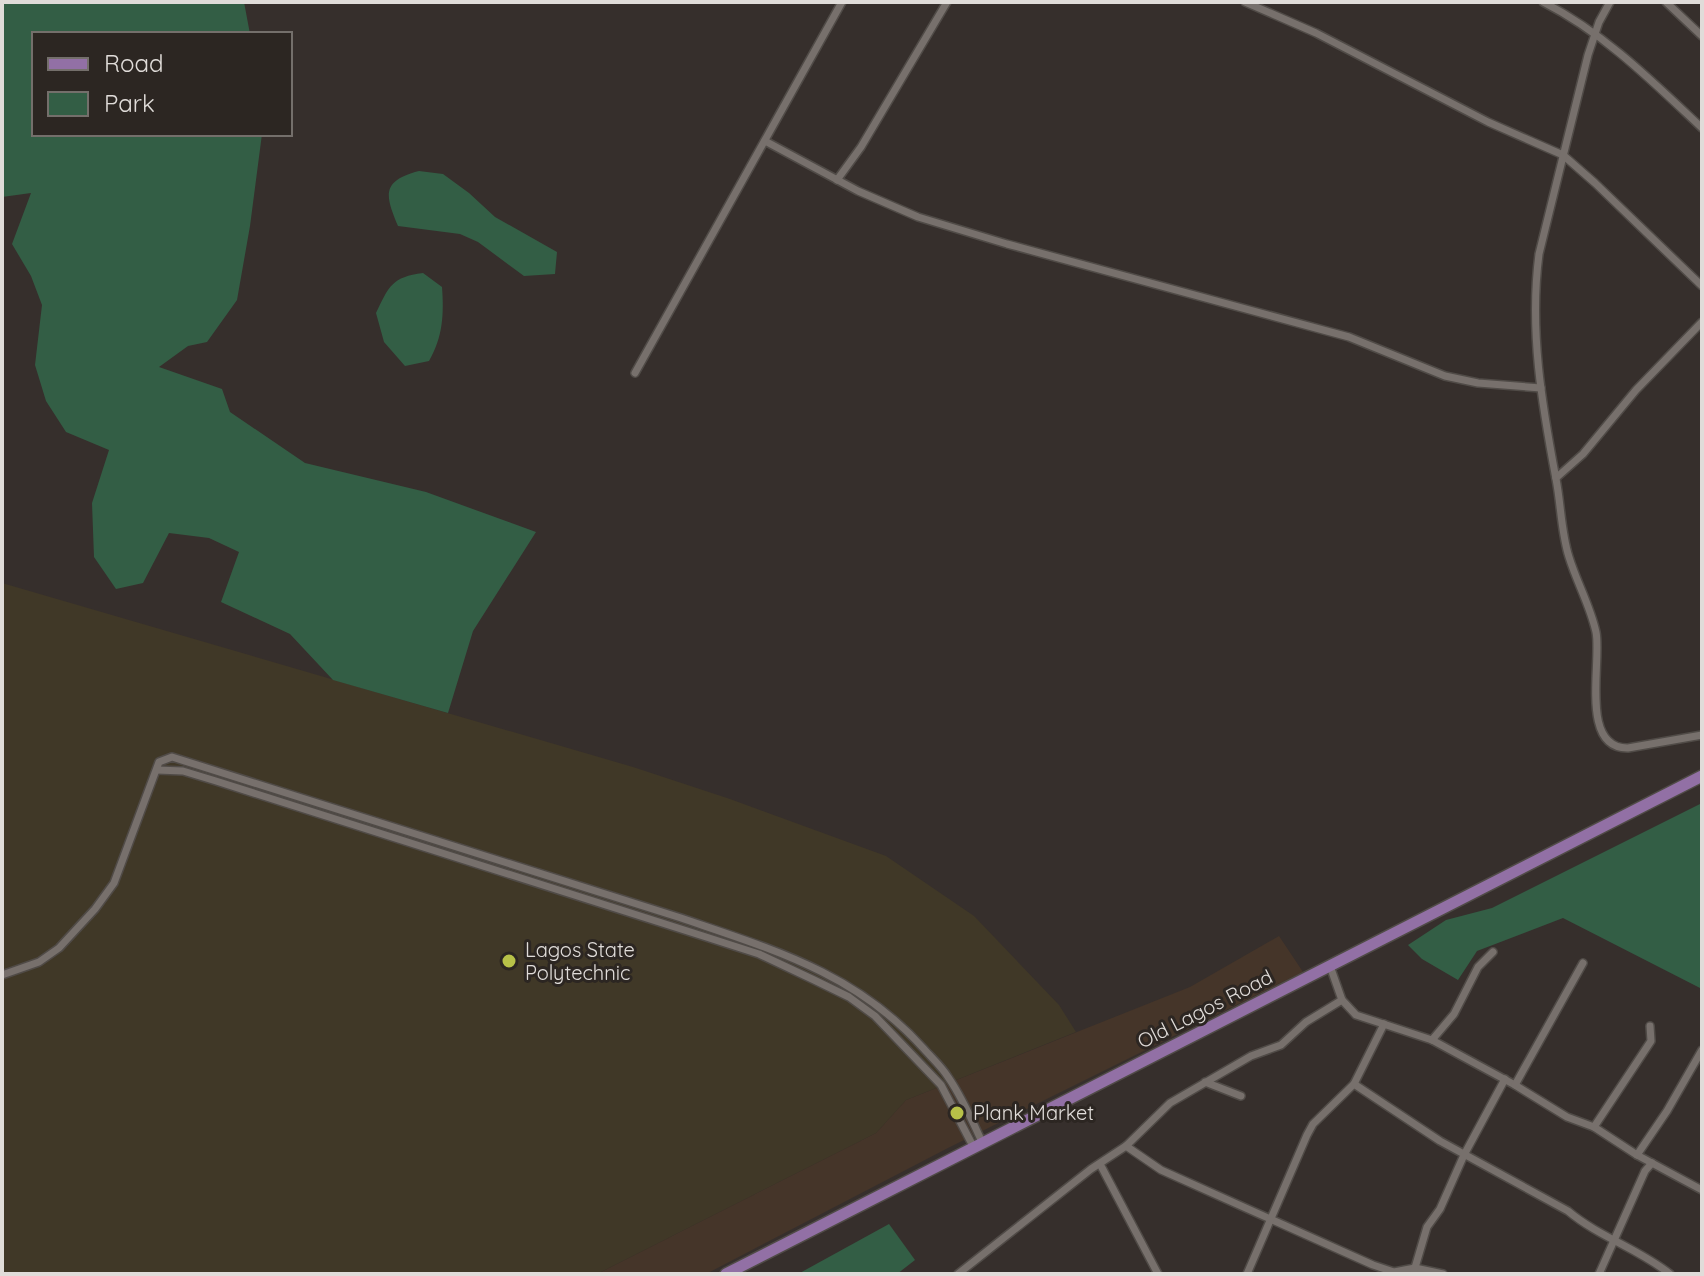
<svg xmlns="http://www.w3.org/2000/svg" width="1704" height="1276" viewBox="0 0 1704 1276" font-family="Quicksand,sans-serif">
	<style>
		.commercial { fill: #453529 }
		.education { fill: #403827 }
		.green { fill: #335e45 }
		.lines { fill: none; stroke-linecap: round; stroke-linejoin: round }
		.minor-casing { stroke: #504b47; stroke-width: 10 }
		.primary-casing { stroke: #504b47; stroke-width: 14 }
		.minor { stroke: #77706c; stroke-width: 7 }
		.primary { stroke: #9270a5; stroke-width: 11 }
		.poi-dot { fill: #b7c148; stroke: #2c2622; stroke-width: 3 }
		.labels { text-anchor: middle; stroke-width: 6; stroke-linejoin: round; paint-order: stroke }
		.poi-label { font-size: 20px; fill: #e0dcd9; stroke: #2c2622; text-anchor: start }
		.street-label { font-size: 20px; fill: #e0dcd9; stroke: #2c2622 }
	</style>
	<rect width="100%" height="100%" fill="#362f2c"/>
	<!-- commercial -->
	<polygon class="commercial" points="1279,936 1303,972 948,1148 706,1274 597,1274 876,1133 906,1100 1190,987"/>
	<!-- education -->
	<polygon class="education" points="2,583 633,767 730,799 886,856 974,916 1059,1005 1076,1032 906,1100 876,1133 597,1274 2,1274"/>
	<!-- green -->
	<g class="green">
		<polygon points="2,2 244,2 250,34 34,34 34,134 262,134 250,226 237,300 207,342 188,346 159,367 222,389 230,412 305,463 426,492 536,532 473,631 448,713 333,680 290,634 221,602 239,552 209,538 169,533 143,583 116,589 94,557 92,503 109,450 66,432 46,401 35,365 42,305 31,276 12,244 31,193 2,197"/>
		<path d="M419 171 443 174 469 193 495 217 557 252 555 274 524 276 478 242 460 234 398 226C385 195 381 181 419 171Z"/>
		<path d="M423 273 442 287C444 314 443 337 429 361L405 366 384 342 376 313C389 286 392 277 423 273Z"/>
		<polygon points="1702,803 1702,989 1563,918 1477,951 1458,980 1422,959 1408,945 1446,920 1492,908"/>
		<polygon points="889,1224 915,1260 897,1274 798,1274"/>
	</g>
	<g class="lines">
		<!-- minor casing -->
		<g class="minor-casing">
			<g id="minor">
				<polyline points="1245,2 1316,33 1488,122 1563,155 1595,183 1702,286"/>
				<path d="M1543 2C1604 33 1652 81 1702 128"/>
				<path d="M1610 2 1599 22 1588 55 1539 254C1529 330 1542 405 1556 479 1561 504 1561 532 1569 557 1577 583 1590 605 1596 632 1602 661 1579 749 1628 748L1702 735"/>
				<polyline points="1666,2 1702,36"/>
				<polyline points="765,141 858,191 918,217 1007,244 1349,337 1445,376 1478,383 1541,388"/>
				<polyline points="837,180 861,147 947,2"/>
				<polyline points="635,373 842,2"/>
				<polyline points="1556,478 1583,454 1636,390 1702,322"/>
				<polyline points="157,770 183,771 216,781 703,936 759,954 812,979 849,997 875,1016 941,1085 973,1146"/>
				<polyline points="1330,966 1342,1000 1356,1015 1432,1040 1515,1085 1567,1117 1594,1127 1637,1155 1702,1190"/>
				<path d="M2 975 39 962 59 948 95 909 114 883 159 762 172 757 681 918C774 950 856 973 924 1049 932 1058 942 1067 948 1077 962 1097 972 1120 982 1142"/>
				<polyline points="1432,1040 1454,1014 1478,967 1493,952"/>
				<polyline points="1205,1082 1241,1096"/>
				<path d="M1354 1084 1440 1141 1568 1211C1599 1237 1639 1249 1670 1274"/>
				<polyline points="1515,1085 1583,963"/>
				<polyline points="1594,1127 1651,1041 1650,1026"/>
				<polyline points="1126,1146 1161,1170 1373,1265 1394,1272 1415,1268 1443,1274"/>
				<polyline points="1637,1155 1667,1111 1702,1050"/>
				<polyline points="1100,1164 1158,1274"/>
				<polyline points="1414,1271 1427,1227 1440,1209 1464,1155 1505,1079"/>
				<polyline points="958,1274 1091,1169 1126,1146 1170,1103 1251,1056 1281,1045 1306,1022 1342,1000"/>
				<polyline points="1247,1274 1307,1135 1313,1124 1354,1084 1384,1024"/>
				<polyline points="1599,1274 1645,1171 1652,1163"/>
			</g>
		</g>
		<!-- primary casing -->
		<g class="primary-casing">
			<polyline id="primary" points="726,1274 1702,776"/>
		</g>
		<!-- minor -->
		<use href="#minor" class="minor"/>
		<!-- primary -->
		<use href="#primary" class="primary"/>
	</g>
	<!-- markers -->
	<g class="poi-dot">
		<circle cx="509" cy="961" r="8"/>
		<circle cx="957" cy="1113" r="8"/>
	</g>
	<g class="labels">
		<!-- poi labels -->
		<g class="poi-label">
			<text x="525" y="957">Lagos State<tspan x="525" dy="23">Polytechnic</tspan></text>
			<text x="973" y="1120">Plank Market</text>
		</g>
		<!-- street labels -->
		<g class="street-label">
			<text transform="translate(1205 1009) rotate(-27)" y="7">Old Lagos Road</text>
		</g>
	</g>
	<!-- border -->
	<rect width="1704" height="1276" fill="none" stroke="#e0dcd9" stroke-width="8"/>
	<!-- legend -->
	<rect x="32" y="32" width="260" height="104" fill="#2c2622" stroke="#746f6b" stroke-width="2"/>
	<rect x="48" y="58" width="40" height="12" fill="#9270a5" stroke="#746f6b" stroke-width="2"/>
	<text x="104" y="72" font-size="24" fill="#e0dcd9">Road</text>
	<rect x="48" y="92" width="40" height="24" fill="#335e45" stroke="#746f6b" stroke-width="2"/>
	<text x="104" y="112" font-size="24" fill="#e0dcd9">Park</text>
</svg>
